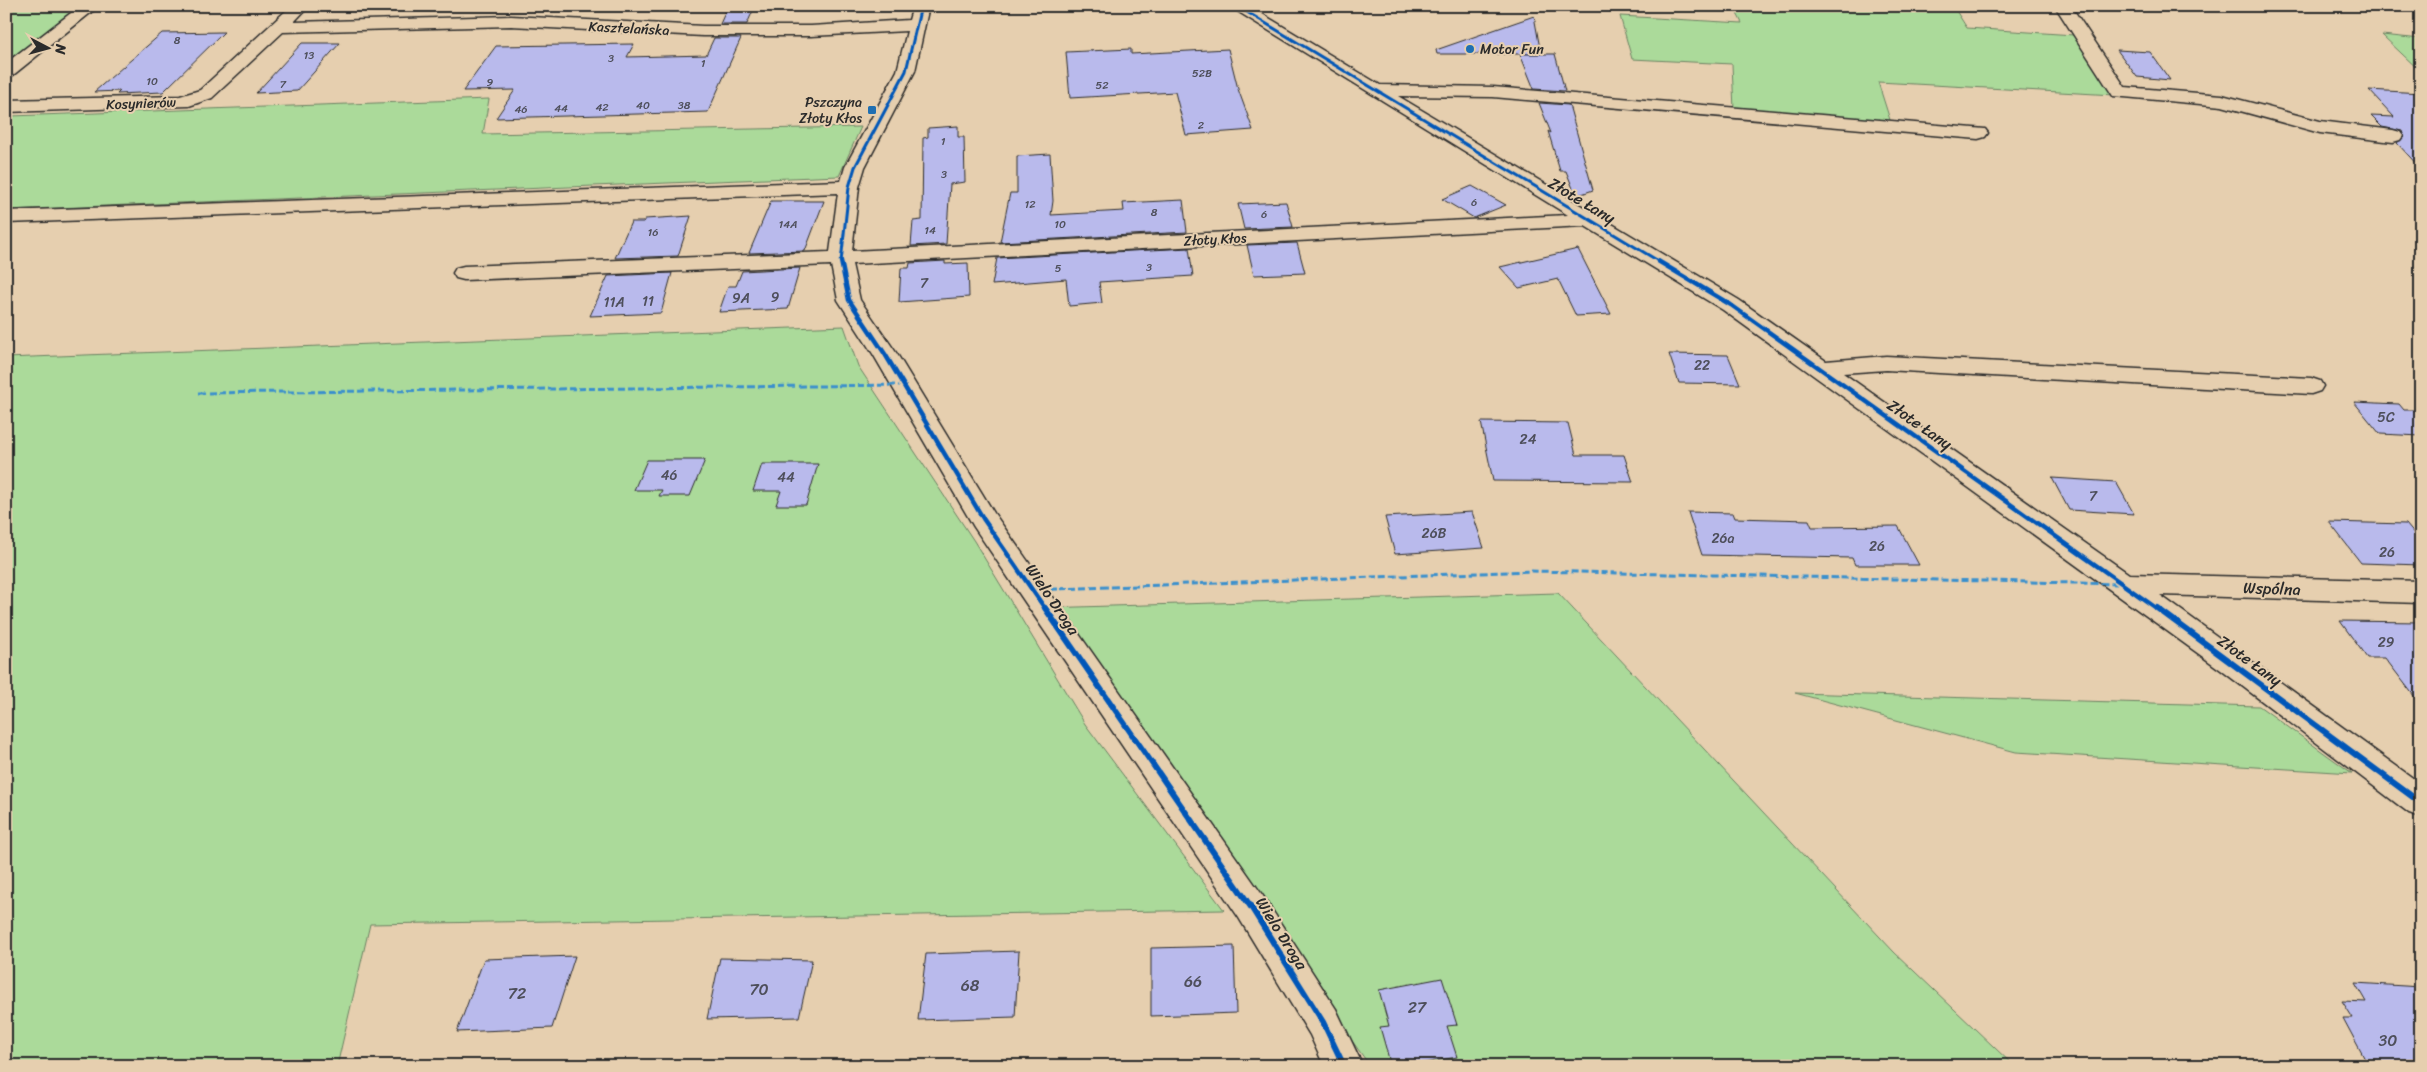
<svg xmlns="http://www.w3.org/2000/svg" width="2427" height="1072" viewBox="0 0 2427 1072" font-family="Sriracha,sans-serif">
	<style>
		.green { fill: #abda9a; stroke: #6b8262 }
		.building { fill: #b9baec; stroke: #2b2b2b }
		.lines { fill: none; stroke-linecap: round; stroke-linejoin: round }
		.minor-casing { stroke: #2b2b2b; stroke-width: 3 }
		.minor { fill: #e6cfaf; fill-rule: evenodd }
		.quiet { stroke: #3b90cd; stroke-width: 3; stroke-dasharray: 7 3; stroke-linecap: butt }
		.cycleway-far2-casing { stroke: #e6cfaf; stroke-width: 5 }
		.cycleway-far1-casing { stroke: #e6cfaf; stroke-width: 8 }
		.cycleway-casing { stroke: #e6cfaf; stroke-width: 9 }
		.cycleway-far2 { stroke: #0057b8; stroke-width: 3 }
		.cycleway-far1 { stroke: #0057b8; stroke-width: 4.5 }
		.cycleway { stroke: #0057b8; stroke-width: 6 }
		.poi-dot { fill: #1f6fb2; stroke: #e6cfaf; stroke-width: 2 }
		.labels { text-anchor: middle; stroke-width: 4; stroke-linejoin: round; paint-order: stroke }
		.far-number-label { font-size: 11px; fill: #4e4f5b }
		.far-street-label { font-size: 14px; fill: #2b2b2b; stroke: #e6cfaf }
		.far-poi-label { font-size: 14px; fill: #2b2b2b; stroke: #e6cfaf; text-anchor: start }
		.number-label { font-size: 14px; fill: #4e4f5b }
		.street-label { font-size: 16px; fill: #2b2b2b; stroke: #e6cfaf }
		.near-number-label { font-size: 16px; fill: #4e4f5b }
	</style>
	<rect width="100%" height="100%" fill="#e6cfaf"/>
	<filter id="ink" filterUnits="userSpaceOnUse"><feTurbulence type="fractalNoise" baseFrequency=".02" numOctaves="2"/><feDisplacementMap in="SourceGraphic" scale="10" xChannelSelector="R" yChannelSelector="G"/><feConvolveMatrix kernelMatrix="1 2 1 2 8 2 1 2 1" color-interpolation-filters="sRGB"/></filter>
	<g filter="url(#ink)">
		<!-- green -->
		<g class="green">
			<polygon points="6,6 86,6 6,65"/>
			<polygon points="1733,6 1953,6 1967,28 2074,35 2114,95 1878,82 1891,123 1734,110 1732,64 1632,59 1620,16 1742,23"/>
			<polygon points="2382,35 2421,39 2421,72"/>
			<polygon points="489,99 483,134 861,127 839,176 6,210 6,119 11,116"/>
			<polygon points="844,326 858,366 974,541 1085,724 1224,910 370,924 337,1066 6,1066 6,358"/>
			<polygon points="1558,593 1894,952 2014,1066 1370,1066 1043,608"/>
			<polygon points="1795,693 2259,706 2352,773 2016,752"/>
		</g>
		<!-- building -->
		<g class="building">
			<polygon points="728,6 755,6 747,24 720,24"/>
			<polygon points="1534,16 1541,54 1437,54 1436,50"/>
			<polygon points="224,32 163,92 117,94 120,91 94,92 162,33"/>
			<polygon points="714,38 741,38 708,112 496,118 515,90 463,91 496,46 634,44 627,57 706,55"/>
			<polygon points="302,43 340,43 297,91 256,93"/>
			<polygon points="1131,49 1131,54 1228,49 1238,89 1253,130 1186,135 1175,92 1070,98 1066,52"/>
			<polygon points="2117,50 2150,52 2170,80 2137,77"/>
			<polygon points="1520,54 1555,54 1565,91 1534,89"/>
			<polygon points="2369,90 2421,93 2421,169 2397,143 2404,137 2402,131 2382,127 2371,116 2394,117"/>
			<polygon points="1539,103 1569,105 1593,190 1576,196 1566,171 1560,171 1548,131 1551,133"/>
			<polygon points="958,126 958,137 964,137 965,182 950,184 946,244 911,246 913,221 922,220 923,138 928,137 928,128"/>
			<polygon points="1050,154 1053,201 1051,215 1124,211 1123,203 1183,200 1187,232 1000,242 1010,193 1017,193 1017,156"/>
			<polygon points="1472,186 1506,205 1474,218 1442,199"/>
			<polygon points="771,201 824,201 805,251 749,253"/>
			<polygon points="1286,202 1293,227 1244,229 1238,204"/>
			<polygon points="691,216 678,256 615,258 631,222 643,222 645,219"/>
			<polygon points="1297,243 1305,273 1254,275 1247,245"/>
			<polygon points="1189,248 1193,276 1099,282 1102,303 1069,306 1066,279 992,285 997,258"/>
			<polygon points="1578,249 1611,314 1576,316 1558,279 1519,288 1500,267"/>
			<polygon points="945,261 945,264 968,263 969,297 899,302 901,268 909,268 910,263"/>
			<polygon points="800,268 788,309 719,312 728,286 736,286 742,271"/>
			<polygon points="672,273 661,313 590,316 608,276"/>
			<polygon points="1669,354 1728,355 1740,384 1679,383"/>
			<polygon points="2354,402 2399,404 2404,410 2421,410 2421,436 2380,434"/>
			<polygon points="1481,422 1568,423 1576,455 1624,455 1633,482 1493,481"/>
			<polygon points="647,460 705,460 690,496 659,496 662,490 634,490"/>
			<polygon points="762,464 818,464 806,505 776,505 781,491 753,491"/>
			<polygon points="2052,478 2116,482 2134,514 2069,510"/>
			<polygon points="1472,512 1484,548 1395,554 1385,517"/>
			<polygon points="1688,512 1733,513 1735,518 1809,520 1812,527 1898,526 1919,565 1855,565 1852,558 1702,555"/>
			<polygon points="2329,522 2406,524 2421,542 2421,565 2361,563"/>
			<polygon points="2340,621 2421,622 2421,705 2385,658 2367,658"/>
			<polygon points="1234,946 1236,1013 1151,1016 1151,948"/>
			<polygon points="1019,951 1015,1017 918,1020 926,954"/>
			<polygon points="575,956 552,1028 457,1032 484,959"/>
			<polygon points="720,958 812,960 799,1017 707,1019"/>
			<polygon points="1442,978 1457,1025 1447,1026 1457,1057 1408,1066 1391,1066 1380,1027 1389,1026 1379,990"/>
			<polygon points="2355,983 2421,987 2421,1066 2380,1066 2378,1061 2366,1061 2343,1018 2353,1018 2342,1001 2366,1002"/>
		</g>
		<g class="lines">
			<!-- minor casing -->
			<g class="minor-casing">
				<g id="minor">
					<polygon points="80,6 92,6 94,10 12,76 6,77 6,63"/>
					<polygon points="291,6 309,6 294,22 511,16 703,26 811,26 909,20 913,6 929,6 915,71 865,167 859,187 852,251 1568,215 1229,6 1249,6 1380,85 1493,87 1985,129 1988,133 1985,137 1978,139 1493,97 1398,96 1739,300 1826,361 1886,356 2311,378 2320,381 2323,386 2320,391 2311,394 1886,370 1843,373 2129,574 2421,581 2421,603 2160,595 2421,784 2421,817 2409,813 2221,670 1723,310 1585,226 852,264 860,300 897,354 994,513 1263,896 1336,1009 1363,1066 1324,1066 1310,1035 1239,918 974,527 873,354 838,300 831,265 464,280 456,278 453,273 456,268 464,266 830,252 838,193 6,223 6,211 841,181 845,167 897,71 907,31 811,36 703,36 511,26 283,32 212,98 189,106 6,112 6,100 180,96 200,90"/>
					<polygon points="2055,6 2071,6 2125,87 2222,95 2320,121 2393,130 2400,132 2403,136 2400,140 2393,142 2320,133 2222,106 2113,96"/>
				</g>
			</g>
			<!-- minor -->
			<use href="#minor" class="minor"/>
			<!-- quiet -->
			<g class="quiet">
				<polyline points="198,393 903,385"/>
				<polyline points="1031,590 1531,571 2121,584"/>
			</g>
			<!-- cycleway-far2 casing -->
			<g class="cycleway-far2-casing">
				<g id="cycleway-far2">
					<polyline points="1237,6 1660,262"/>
					<polyline points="841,262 849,187 855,167 906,71 921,6"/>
				</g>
			</g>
			<!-- cycleway-far1 casing -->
			<g class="cycleway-far1-casing">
				<g id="cycleway-far1">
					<polyline points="841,261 849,300 885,354 984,520 1046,610"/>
					<polyline points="1658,261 1731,305 2159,610"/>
				</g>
			</g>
			<!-- cycleway casing -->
			<g class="cycleway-casing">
				<g id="cycleway">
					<polyline points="1045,608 1251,907 1323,1022 1344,1066"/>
					<polyline points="2157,608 2421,803"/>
				</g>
			</g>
			<!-- cycleway-far2 -->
			<use href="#cycleway-far2" class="cycleway-far2"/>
			<!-- cycleway-far1 -->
			<use href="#cycleway-far1" class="cycleway-far1"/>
			<!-- cycleway -->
			<use href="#cycleway" class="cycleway"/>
		</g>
	</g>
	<!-- markers -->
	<g class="poi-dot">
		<circle cx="1470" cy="49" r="5"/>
		<rect x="867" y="105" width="10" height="10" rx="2.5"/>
	</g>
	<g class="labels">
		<!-- far-number labels -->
		<g class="far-number-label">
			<text x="177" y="44">8</text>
			<text x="309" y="59">13</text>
			<text x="611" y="62">3</text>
			<text x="703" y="67">1</text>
			<text x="1202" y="77">52B</text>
			<text x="152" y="85">10</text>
			<text x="490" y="86">9</text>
			<text x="283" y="88">7</text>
			<text x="1102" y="89">52</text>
			<text x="643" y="109">40</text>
			<text x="684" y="109">38</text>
			<text x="602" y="111">42</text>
			<text x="561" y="112">44</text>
			<text x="521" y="113">46</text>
			<text x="1201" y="129">2</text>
			<text x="943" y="145">1</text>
			<text x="944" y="178">3</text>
			<text x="1474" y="206">6</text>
			<text x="1030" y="208">12</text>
			<text x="1154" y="216">8</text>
			<text x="1264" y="218">6</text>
			<text x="788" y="228">14A</text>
			<text x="1060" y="228">10</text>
			<text x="930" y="234">14</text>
			<text x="653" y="236">16</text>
			<text x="1149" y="271">3</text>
			<text x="1058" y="272">5</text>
		</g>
		<!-- far-street labels -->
		<g class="far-street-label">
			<text transform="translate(629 28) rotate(3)" y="5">Kasztelańska</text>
			<text transform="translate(141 103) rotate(-2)" y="5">Kosynierów</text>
			<text transform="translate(1215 239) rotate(-3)" y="5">Złoty Kłos</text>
		</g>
		<!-- far-poi labels -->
		<g class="far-poi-label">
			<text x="1480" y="54">Motor Fun</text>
			<text x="862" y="107" text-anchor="end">Pszczyna<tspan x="862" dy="16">Złoty Kłos</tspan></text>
		</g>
		<!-- number labels -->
		<g class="number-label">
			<text x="924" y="288">7</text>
			<text x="775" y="302">9</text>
			<text x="741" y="303">9A</text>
			<text x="648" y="306">11</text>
			<text x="614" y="307">11A</text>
			<text x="1702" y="370">22</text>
			<text x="2386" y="422">5C</text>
			<text x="1528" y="444">24</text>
			<text x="669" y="480">46</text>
			<text x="786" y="482">44</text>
			<text x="2093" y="501">7</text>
			<text x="1434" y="538">26B</text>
			<text x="1723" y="543">26a</text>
			<text x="1877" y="551">26</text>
			<text x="2387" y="557">26</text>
			<text x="2386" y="647">29</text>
		</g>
		<!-- street labels -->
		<g class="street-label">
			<text transform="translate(1582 200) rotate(31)" y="6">Złote Łany</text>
			<text transform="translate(1920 424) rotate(35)" y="6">Złote Łany</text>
			<text transform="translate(2272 588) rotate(2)" y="6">Wspólna</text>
			<text transform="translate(1053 599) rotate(56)" y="6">Wielo Droga</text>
			<text transform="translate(2250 660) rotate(36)" y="6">Złote Łany</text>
			<text transform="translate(1282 933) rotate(58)" y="6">Wielo Droga</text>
		</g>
		<!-- near-number labels -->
		<g class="near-number-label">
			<text x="1193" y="987">66</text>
			<text x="970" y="991">68</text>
			<text x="759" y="995">70</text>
			<text x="517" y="999">72</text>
			<text x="1417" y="1013">27</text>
			<text x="2388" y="1046">30</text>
		</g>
	</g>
	<!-- margin -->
	<rect width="2427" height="1072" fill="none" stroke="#e6cfaf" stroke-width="25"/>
	<rect x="12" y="12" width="2402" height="1047" fill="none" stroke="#2b2b2b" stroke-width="2" filter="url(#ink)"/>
	<!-- north arrow -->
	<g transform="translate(48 48) rotate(96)" stroke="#e6cfaf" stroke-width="4" paint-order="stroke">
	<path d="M0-4L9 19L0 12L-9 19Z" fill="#2b2b2b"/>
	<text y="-8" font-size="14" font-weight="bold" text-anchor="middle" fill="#2b2b2b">N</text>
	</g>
</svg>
